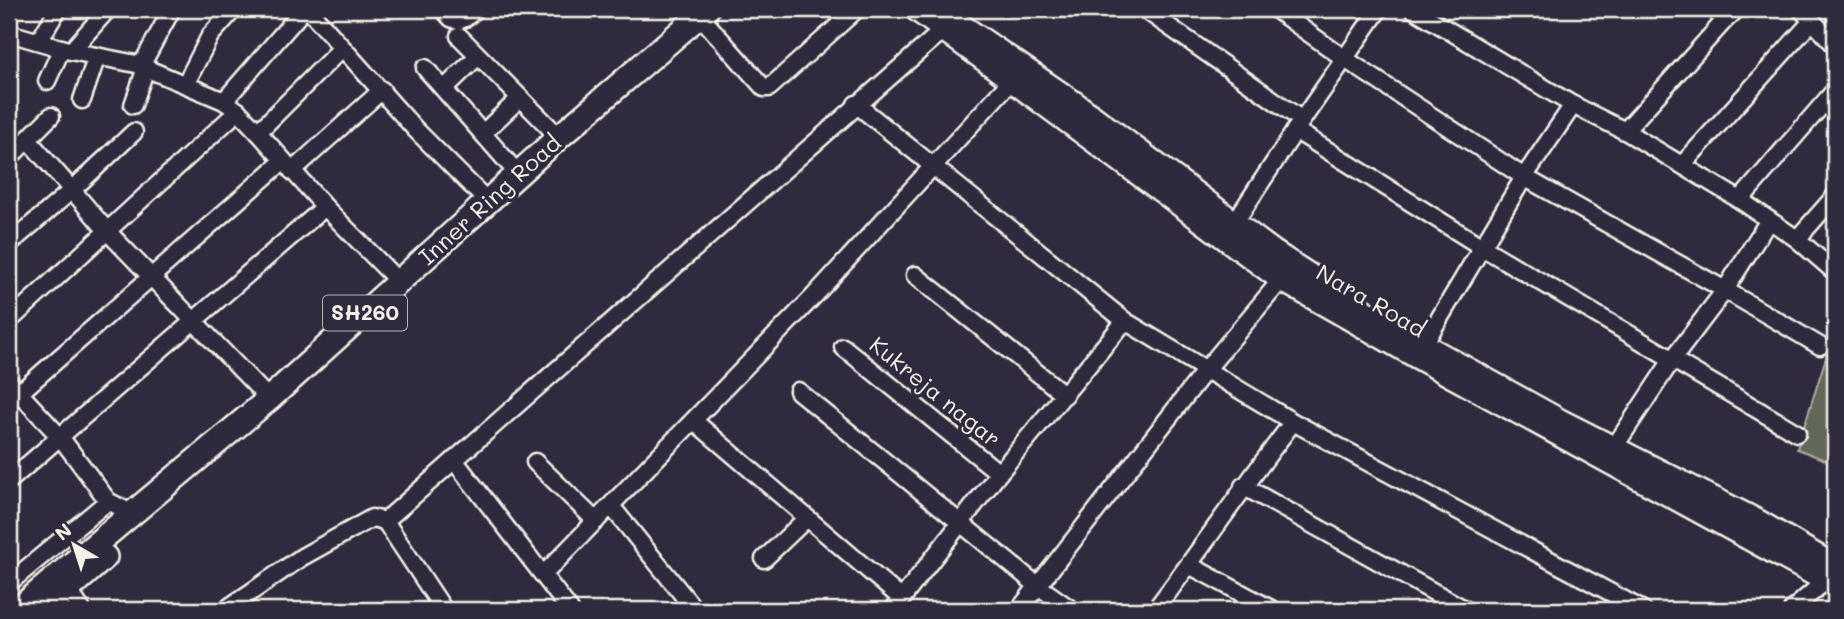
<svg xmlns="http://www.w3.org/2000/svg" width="1844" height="619" viewBox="0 0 1844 619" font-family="Mali,sans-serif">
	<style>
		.green { fill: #626759; stroke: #abaca0; stroke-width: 2 }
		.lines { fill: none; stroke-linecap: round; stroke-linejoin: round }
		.minor-casing { stroke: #f4f1e8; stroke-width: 21 }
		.major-casing { stroke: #f4f1e8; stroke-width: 26 }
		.highway-casing { stroke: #f4f1e8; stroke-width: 28 }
		.minor { stroke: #2f2a3d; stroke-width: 16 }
		.major { stroke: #2f2a3d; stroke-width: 21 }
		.highway { stroke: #2f2a3d; stroke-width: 23 }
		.labels { text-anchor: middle; stroke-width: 7; stroke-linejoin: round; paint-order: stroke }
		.shield { fill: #2f2a3d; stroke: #b9b5b5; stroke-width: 2 }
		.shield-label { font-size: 21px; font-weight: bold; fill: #f4f1e8 }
		.street-label { font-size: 23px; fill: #f4f1e8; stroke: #2f2a3d }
	</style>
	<rect width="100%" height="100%" fill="#2f2a3d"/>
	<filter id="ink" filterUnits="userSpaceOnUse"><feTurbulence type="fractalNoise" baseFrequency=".0143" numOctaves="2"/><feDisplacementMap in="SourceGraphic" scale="14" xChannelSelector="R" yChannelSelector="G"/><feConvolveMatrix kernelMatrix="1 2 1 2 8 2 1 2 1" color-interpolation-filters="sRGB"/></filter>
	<g filter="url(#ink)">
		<!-- green -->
		<polygon class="green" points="1835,329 1835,464 1797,449"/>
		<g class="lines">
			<!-- minor casing -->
			<g class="minor-casing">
				<g id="minor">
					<polyline points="308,9 415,129 488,202"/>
					<polyline points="443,9 451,18 458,21 465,18 476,9"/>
					<polyline points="1144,9 1302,120"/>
					<polyline points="1275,9 1345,59 1524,177 1725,290 1672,360 1609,455"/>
					<polyline points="1413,9 1573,105 1625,131 1740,200 1797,239 1835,272"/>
					<polyline points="1714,9 1725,20 1737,9"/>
					<polyline points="1801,9 1835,45"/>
					<polyline points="708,25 764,88 769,88 857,9"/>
					<polyline points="9,33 71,51 136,64 224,101 238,111 258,132 325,207"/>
					<polyline points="459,36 559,137"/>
					<polyline points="39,41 58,9"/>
					<polyline points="71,51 108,9"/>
					<polyline points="141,66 172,9"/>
					<polyline points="425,68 519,175"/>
					<polyline points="47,81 62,48"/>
					<polyline points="186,83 210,36 234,9"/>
					<polyline points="444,89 478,56"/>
					<polyline points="82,100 97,56"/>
					<polyline points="224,101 304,9"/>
					<polyline points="856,104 1125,321"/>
					<polyline points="133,105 146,68"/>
					<polyline points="1295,130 1482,247 1797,433"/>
					<polyline points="1625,131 1725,20"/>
					<polyline points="258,132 342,48"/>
					<polyline points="483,133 520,98"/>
					<polyline points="29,141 72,190 134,132"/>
					<polyline points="9,158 51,116"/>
					<polyline points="1683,164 1812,21"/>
					<polyline points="292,171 382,90"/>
					<polyline points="1740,200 1835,90"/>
					<polyline points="1769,220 1725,290 1820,346"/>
					<polyline points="1235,222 1302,120 1379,9"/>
					<polyline points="1797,239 1835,196"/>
					<polyline points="9,244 72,190 108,232 269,399"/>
					<polyline points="915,275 1065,395"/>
					<polyline points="9,321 238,111"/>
					<polyline points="1424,344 1524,177 1573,105"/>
					<polyline points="843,347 999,473"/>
					<polyline points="9,382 61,438 108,501 133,514"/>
					<polyline points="798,391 1038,586 1072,610"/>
					<polyline points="9,402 283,161"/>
					<polyline points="694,421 902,599"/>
					<polyline points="454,460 570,610"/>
					<polyline points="535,462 596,521"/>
					<polyline points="9,481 325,207 399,282"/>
					<polyline points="1243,486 1466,610"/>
					<polyline points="611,506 695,610"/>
					<polyline points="764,559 807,518"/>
					<polyline points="1189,565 1273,610"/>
					<polyline points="543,575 814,296 1011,81"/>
					<polyline points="9,583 108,501"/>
					<polyline points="68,589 82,610"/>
					<polyline points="225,610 302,557 372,518 385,521"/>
					<polyline points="444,610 385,521 942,31"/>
					<polyline points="893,610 999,473 1125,321 1293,422 1643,610"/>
					<polyline points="1019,610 1205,371 1281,280"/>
					<path d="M1155 610C1202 548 1245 484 1293 422"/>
					<polyline points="1792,610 1832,575"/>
				</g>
			</g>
			<!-- major casing -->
			<g class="major-casing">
				<g id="major">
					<polyline points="915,9 1281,280 1416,357 1835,586"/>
					<polyline points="938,9 1074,102 1273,251 1376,318 1560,420 1755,519 1835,566"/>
				</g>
			</g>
			<!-- highway casing -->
			<g class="highway-casing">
				<g id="highway">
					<polyline points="17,610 269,399 559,137 707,9"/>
					<polyline points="45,610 105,557"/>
				</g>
			</g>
			<!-- minor -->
			<use href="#minor" class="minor"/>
			<!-- major -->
			<use href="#major" class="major"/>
			<!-- highway -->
			<use href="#highway" class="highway"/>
		</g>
	</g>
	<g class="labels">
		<!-- shield labels -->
		<rect class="shield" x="323" y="295.5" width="84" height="35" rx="5"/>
		<g class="shield-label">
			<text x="365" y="320">SH260</text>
		</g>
		<!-- street labels -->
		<g class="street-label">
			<text transform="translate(490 200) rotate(-42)" y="8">Inner Ring Road</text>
			<text transform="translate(1371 301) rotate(30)" y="8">Nara Road</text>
			<text transform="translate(935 392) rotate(39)" y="8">Kukreja nagar</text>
		</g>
	</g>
	<!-- margin -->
	<rect width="1844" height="619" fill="none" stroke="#2f2a3d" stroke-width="35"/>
	<rect x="18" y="18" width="1809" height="584" fill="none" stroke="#f4f1e8" stroke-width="2.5" filter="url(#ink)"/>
	<!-- north arrow -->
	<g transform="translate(74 545) rotate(321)" stroke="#2f2a3d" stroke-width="5" paint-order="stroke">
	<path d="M0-5L12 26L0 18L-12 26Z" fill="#f4f1e8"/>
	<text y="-10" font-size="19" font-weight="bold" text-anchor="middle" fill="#f4f1e8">N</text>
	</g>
</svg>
